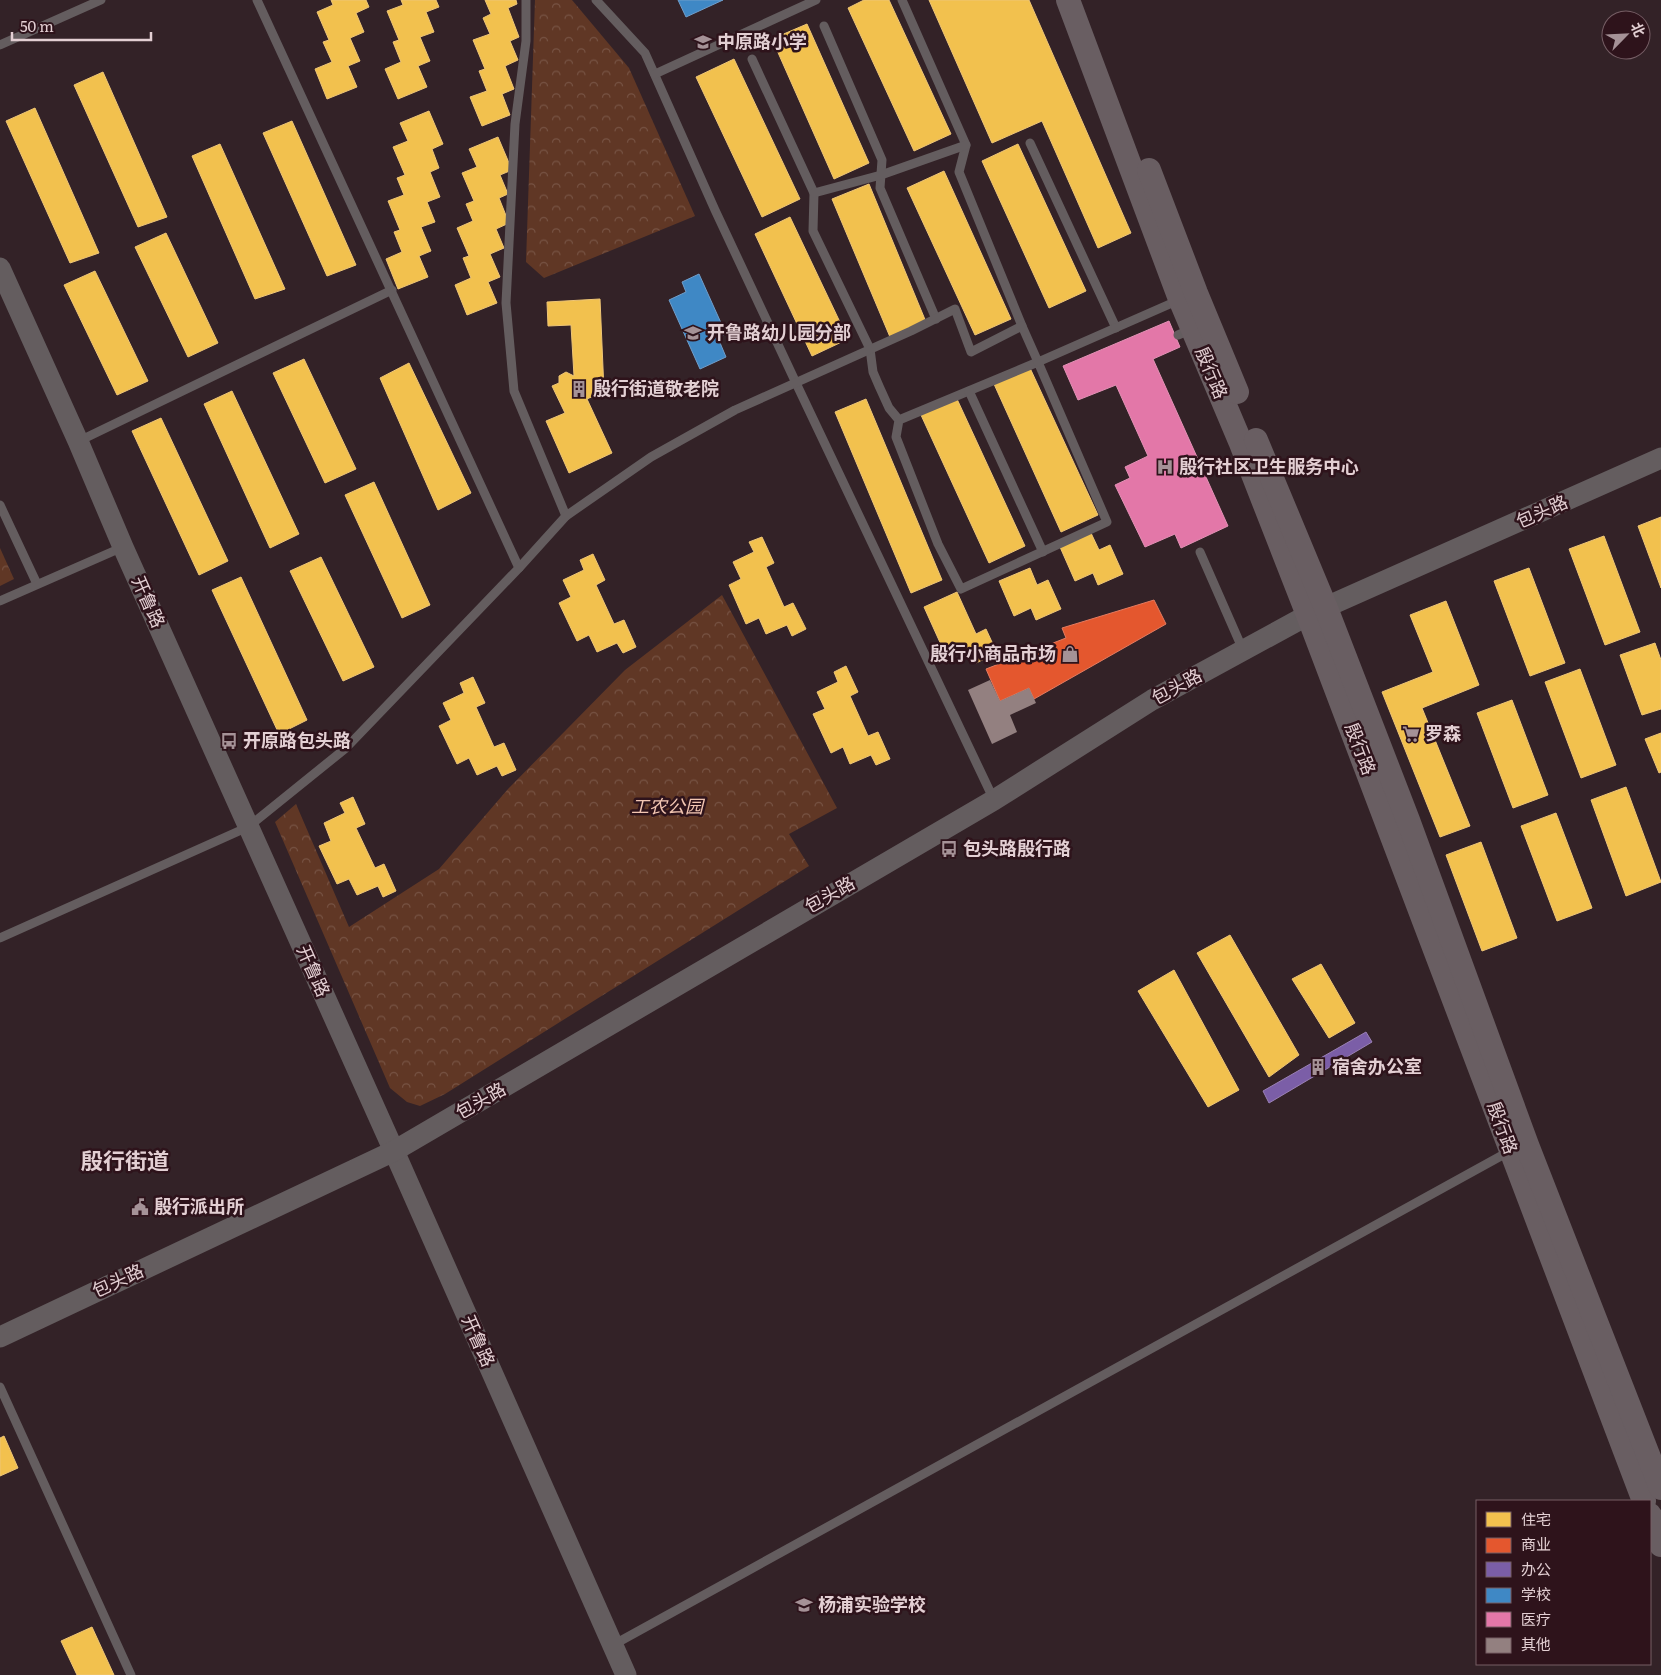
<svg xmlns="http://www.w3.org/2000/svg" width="1661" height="1675" viewBox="0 0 1661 1675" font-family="Literata,'Noto Sans SC',serif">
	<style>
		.park { fill: url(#park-crowns) }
		.homes { fill: #f2c14e; stroke: #eec576 }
		.shops { fill: #e4572e; stroke: #e47b60 }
		.offices { fill: #7b5ea7; stroke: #9a80b4 }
		.schools { fill: #3f88c5; stroke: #709dc9 }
		.health { fill: #e377a8; stroke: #e391b5 }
		.building { fill: #938080 }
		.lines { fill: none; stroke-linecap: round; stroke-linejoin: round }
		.service { stroke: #645d5f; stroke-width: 9 }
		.tertiary { stroke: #645d5f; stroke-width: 21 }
		.secondary { stroke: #695e62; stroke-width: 24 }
		.labels { text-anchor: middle; stroke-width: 5; stroke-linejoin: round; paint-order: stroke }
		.poi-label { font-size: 18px; font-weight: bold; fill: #e3cfd3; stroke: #2e131b; text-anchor: start }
		.street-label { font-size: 18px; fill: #e3cfd3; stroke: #2e131b }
		.park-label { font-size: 18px; font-style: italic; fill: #f3c6b2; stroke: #2e131b }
		.district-label { font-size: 22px; font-weight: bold; fill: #e3cfd3; stroke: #2e131b }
	</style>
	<defs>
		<pattern id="park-crowns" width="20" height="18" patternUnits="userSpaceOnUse" patternTransform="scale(1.25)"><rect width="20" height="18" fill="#603725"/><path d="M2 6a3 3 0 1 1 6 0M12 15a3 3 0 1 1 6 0" fill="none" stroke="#775344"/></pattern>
	</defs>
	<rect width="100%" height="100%" fill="#332227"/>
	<!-- park -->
	<g class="park">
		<polygon points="535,0 572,0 629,68 695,216 544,278 526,262"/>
		<polygon points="0,548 14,579 0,586"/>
		<polygon points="722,595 837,808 789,834 809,866 445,1094 420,1106 407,1102 390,1088 275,822 296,804 349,927 439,869 508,789 625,670"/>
	</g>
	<!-- homes -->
	<g class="homes">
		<polygon points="331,0 366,0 369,7 356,13 364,32 350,38 360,61 348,66 357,87 327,99 315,69 332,62 323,42 329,40 317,12 333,5"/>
		<polygon points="401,0 436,0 439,7 426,12 434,32 420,37 430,61 418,66 427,87 398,99 385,69 401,62 393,42 399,40 387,11 403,5"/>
		<polygon points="485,0 516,0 517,4 508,8 519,37 510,41 518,60 505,66 514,89 502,94 510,115 482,126 470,97 487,91 479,71 485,69 473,40 490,34 483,18 491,14"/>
		<polygon points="864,0 889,0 951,134 914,151 848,8"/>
		<polygon points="929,0 1029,0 1131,233 1098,248 1042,121 992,143"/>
		<polygon points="807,24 869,163 834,179 772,39"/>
		<polygon points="734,59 800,199 762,217 696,77"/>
		<polygon points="103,72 167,217 138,227 74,85"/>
		<polygon points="35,108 99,253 70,263 6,121"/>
		<polygon points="429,111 443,144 432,149 439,168 430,172 440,197 427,202 435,222 421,227 431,251 419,256 428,277 398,289 386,259 402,252 394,232 400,230 388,201 404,195 397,178 405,175 393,147 408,141 400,123"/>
		<polygon points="292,121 356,265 327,276 263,133"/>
		<polygon points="498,137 512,170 500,175 508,194 499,198 509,223 496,229 504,248 490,254 500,277 488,282 497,303 467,315 455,285 471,278 463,258 469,256 457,228 473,221 466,204 474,201 462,173 477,167 469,149"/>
		<polygon points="220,144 285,289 255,299 192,156"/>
		<polygon points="1018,144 1086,291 1049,308 982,161"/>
		<polygon points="944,171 1011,319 975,335 907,188"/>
		<polygon points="869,184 926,322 890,337 832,199"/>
		<polygon points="790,217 848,339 812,356 755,234"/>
		<polygon points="166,233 218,343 188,357 135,247"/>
		<polygon points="95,271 148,381 117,395 64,285"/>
		<polygon points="600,299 604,391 587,399 612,453 569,473 546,421 565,413 552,386 559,383 559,376 566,372 574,376 571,325 548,326 547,302"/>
		<polygon points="304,359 356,469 325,483 273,373"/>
		<polygon points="409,363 471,493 438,510 380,378"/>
		<polygon points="1030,368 1098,515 1061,532 994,384"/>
		<polygon points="232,391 299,534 270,548 204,404"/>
		<polygon points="866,399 942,580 911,593 835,412"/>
		<polygon points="957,399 1025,546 989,563 921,415"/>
		<polygon points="161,418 228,561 199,575 132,431"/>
		<polygon points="374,482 430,605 402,618 345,495"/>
		<polygon points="1661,517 1661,588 1638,526"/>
		<polygon points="1091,533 1099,550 1110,545 1123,574 1098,585 1093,573 1075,581 1060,547"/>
		<polygon points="1604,536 1640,632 1605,645 1569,549"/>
		<polygon points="762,537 774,563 766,567 784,607 793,603 806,629 792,636 787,625 766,634 759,618 746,624 729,585 741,579 733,562 754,552 749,542"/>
		<polygon points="593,554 605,580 596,585 614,624 624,620 636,647 623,653 617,643 597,652 589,635 577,641 559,603 571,597 563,580 584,570 580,560"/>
		<polygon points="321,557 374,667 343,681 290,571"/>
		<polygon points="1030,568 1037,585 1048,580 1061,609 1036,620 1031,608 1014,616 999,581"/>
		<polygon points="1529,568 1565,663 1530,676 1494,581"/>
		<polygon points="241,577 307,720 279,734 212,590"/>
		<polygon points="957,592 976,634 986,629 997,653 976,663 970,648 947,658 924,607"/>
		<polygon points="1446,601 1479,685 1422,708 1470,826 1440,837 1382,692 1433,672 1410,615"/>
		<polygon points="1655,643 1661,660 1661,709 1642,715 1620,655"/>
		<polygon points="846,666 858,692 850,696 868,736 878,732 890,759 876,765 871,755 850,764 843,747 831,753 813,714 825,709 817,692 838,682 834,672"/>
		<polygon points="1580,669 1616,765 1581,778 1545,682"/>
		<polygon points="473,677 485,703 476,707 494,747 504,743 516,770 502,776 497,766 477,775 469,758 457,764 439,726 451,720 443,703 464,693 460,683"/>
		<polygon points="1512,700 1548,795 1513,808 1477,713"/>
		<polygon points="1661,733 1661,772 1659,773 1645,739"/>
		<polygon points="1626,787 1661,882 1626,896 1591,800"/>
		<polygon points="353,797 365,824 356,828 375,868 384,864 396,891 383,897 378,886 357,895 349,879 337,884 319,846 331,841 324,823 345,813 340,803"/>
		<polygon points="1556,813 1592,908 1557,921 1521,826"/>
		<polygon points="1481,842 1517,938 1482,951 1446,855"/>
		<polygon points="1230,935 1299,1055 1269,1077 1197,953"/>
		<polygon points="1321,964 1355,1023 1329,1038 1292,979"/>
		<polygon points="1174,970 1239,1090 1208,1107 1138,991"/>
		<polygon points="4,1436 18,1468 0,1476 0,1438"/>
		<polygon points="92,1627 114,1675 77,1675 61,1641"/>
	</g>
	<!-- shops -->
	<polygon class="shops" points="1154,600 1166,624 1034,699 1029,688 1000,701 986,669 1066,638 1062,628"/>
	<!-- offices -->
	<polygon class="offices" points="1366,1032 1372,1042 1269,1103 1263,1091"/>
	<!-- schools -->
	<g class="schools">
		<polygon points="678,0 723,0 686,17"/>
		<polygon points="699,274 726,334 718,338 726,357 700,369 669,300 686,292 682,282"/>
	</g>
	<!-- health -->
	<polygon class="health" points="1169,321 1180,347 1153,359 1228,526 1181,548 1175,534 1145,547 1115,485 1130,478 1125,467 1148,456 1116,385 1078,400 1063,366"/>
	<!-- building -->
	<polygon class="building" points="990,680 1000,701 1029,688 1036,703 1010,715 1017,732 992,744 968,690"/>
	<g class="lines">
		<!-- service -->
		<g class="service">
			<polyline points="257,0 519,568"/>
			<polyline points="526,0 526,41 515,124 506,303 514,391 566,516"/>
			<polyline points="596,0 645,53 715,210 796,383 994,800"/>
			<polyline points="902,0 966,145 959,172 1022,326"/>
			<polyline points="824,26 882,160 880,188 936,319"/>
			<polyline points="0,45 101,0"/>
			<polyline points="752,59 814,193 813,231 870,349 873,372 879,386 889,408 899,420 1038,362 1107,522 961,589 938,544 896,437 899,420"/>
			<polyline points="655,74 816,0"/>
			<polyline points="1030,143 1116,328"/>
			<polyline points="814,193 881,175 966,145"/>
			<polyline points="1178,335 1192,329"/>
			<polyline points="969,391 1043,552"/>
			<polyline points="79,441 392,290"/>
			<polyline points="0,505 37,584"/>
			<polyline points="1200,552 1243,650"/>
			<polyline points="0,601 123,547"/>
			<polyline points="0,938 248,827 346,748 519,568 566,516 651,457 735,410 911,331 955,309 971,352 1022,326 1038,362 1179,300"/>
			<polyline points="0,1387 131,1675"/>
			<polyline points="613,1645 1510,1151"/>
		</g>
		<!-- tertiary -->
		<g class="tertiary">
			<polyline points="0,268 78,441 123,547 394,1151 626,1675"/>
			<polyline points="0,1337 394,1151 994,800 1152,700 1308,615 1661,458"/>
		</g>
		<!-- secondary -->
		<g class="secondary">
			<polyline points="1068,0 1180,299 1240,441 1308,615 1644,1501"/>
			<polyline points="1149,170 1196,293 1237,392"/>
			<polyline points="1256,440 1326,608 1408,820 1527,1145 1661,1488"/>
			<polyline points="1650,1515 1661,1545"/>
		</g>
	</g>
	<!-- icons -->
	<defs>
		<g id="school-bare" transform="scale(1.35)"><path d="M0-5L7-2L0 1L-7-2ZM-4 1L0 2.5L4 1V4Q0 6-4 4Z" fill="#a59297" stroke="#2e131b" stroke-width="2.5" paint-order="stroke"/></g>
		<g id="building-bare" transform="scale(1.35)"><path d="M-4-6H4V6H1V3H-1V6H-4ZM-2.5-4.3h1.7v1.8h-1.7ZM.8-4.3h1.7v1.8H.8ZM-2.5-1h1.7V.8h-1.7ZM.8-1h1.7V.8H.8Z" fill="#a59297" stroke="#2e131b" stroke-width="2.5" paint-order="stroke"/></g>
		<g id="hospital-bare" transform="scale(1.35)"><path d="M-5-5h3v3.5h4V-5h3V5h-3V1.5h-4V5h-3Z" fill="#a59297" stroke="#2e131b" stroke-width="2.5" paint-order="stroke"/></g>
		<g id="shop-bare" transform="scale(1.35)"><path d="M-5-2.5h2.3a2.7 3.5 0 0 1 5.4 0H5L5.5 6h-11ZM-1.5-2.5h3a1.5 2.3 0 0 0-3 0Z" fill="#a59297" stroke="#2e131b" stroke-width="2.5" paint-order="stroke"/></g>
		<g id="supermarket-bare" transform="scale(1.35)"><path d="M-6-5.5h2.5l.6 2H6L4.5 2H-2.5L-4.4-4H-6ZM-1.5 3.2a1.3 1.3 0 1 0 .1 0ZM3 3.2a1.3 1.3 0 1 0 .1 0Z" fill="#a59297" stroke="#2e131b" stroke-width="2.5" paint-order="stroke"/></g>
		<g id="bus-bare" transform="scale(1.35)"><path d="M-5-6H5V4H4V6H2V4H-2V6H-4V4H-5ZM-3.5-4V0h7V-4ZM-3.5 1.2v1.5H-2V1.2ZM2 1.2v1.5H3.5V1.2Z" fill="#a59297" stroke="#2e131b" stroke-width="2.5" paint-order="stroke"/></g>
		<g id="civic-bare" transform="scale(1.35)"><path d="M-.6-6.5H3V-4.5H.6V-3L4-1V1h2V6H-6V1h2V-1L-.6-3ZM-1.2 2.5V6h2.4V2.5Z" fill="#a59297" stroke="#2e131b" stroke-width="2.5" paint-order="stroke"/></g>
	</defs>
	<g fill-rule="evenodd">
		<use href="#school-bare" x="703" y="42"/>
		<use href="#school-bare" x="693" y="333"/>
		<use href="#building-bare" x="579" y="389"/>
		<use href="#hospital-bare" x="1165" y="467"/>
		<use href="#shop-bare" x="1070" y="654"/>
		<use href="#supermarket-bare" x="1411" y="734"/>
		<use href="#bus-bare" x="229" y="741"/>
		<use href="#bus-bare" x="949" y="849"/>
		<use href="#building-bare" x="1318" y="1067"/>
		<use href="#civic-bare" x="140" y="1207"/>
		<use href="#school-bare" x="804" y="1605"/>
	</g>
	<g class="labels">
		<!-- poi labels -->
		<g class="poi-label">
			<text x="717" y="48">中原路小学</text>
			<text x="707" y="339">开鲁路幼儿园分部</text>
			<text x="593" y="395">殷行街道敬老院</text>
			<text x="1179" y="473">殷行社区卫生服务中心</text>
			<text x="1056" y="660" text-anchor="end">殷行小商品市场</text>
			<text x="1425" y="740">罗森</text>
			<text x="243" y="747">开原路包头路</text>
			<text x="963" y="855">包头路殷行路</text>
			<text x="1332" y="1073">宿舍办公室</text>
			<text x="154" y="1213">殷行派出所</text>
			<text x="818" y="1611">杨浦实验学校</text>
		</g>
		<!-- street labels -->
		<g class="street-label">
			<text transform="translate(1211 373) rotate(67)" y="6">殷行路</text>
			<text transform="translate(1542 512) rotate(-24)" y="6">包头路</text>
			<text transform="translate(148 602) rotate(66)" y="6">开鲁路</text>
			<text transform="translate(1177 687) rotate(-29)" y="6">包头路</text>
			<text transform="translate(1360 749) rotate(69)" y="6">殷行路</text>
			<text transform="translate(830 895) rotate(-30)" y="6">包头路</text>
			<text transform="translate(313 971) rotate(66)" y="6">开鲁路</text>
			<text transform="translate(481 1101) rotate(-30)" y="6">包头路</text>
			<text transform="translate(1502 1128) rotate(70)" y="6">殷行路</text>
			<text transform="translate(118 1281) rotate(-25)" y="6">包头路</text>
			<text transform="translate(478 1341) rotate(66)" y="6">开鲁路</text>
		</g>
		<!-- park labels -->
		<g class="park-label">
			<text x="667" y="813">工农公园</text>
		</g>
		<!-- district labels -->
		<g class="district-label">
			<text x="125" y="1169">殷行街道</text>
		</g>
	</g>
	<!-- legend -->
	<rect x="1476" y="1500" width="175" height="165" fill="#2e131b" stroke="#765e65"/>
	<rect x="1486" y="1512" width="25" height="15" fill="#f2c14e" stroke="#765e65"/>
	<text x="1521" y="1525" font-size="15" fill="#e3cfd3">住宅</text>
	<rect x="1486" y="1538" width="25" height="15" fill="#e4572e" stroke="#765e65"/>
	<text x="1521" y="1550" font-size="15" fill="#e3cfd3">商业</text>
	<rect x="1486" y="1562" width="25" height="15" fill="#7b5ea7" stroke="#765e65"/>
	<text x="1521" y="1575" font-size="15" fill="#e3cfd3">办公</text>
	<rect x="1486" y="1588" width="25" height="15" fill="#3f88c5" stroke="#765e65"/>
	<text x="1521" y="1600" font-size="15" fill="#e3cfd3">学校</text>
	<rect x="1486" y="1612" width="25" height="15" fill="#e377a8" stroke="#765e65"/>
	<text x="1521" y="1625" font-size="15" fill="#e3cfd3">医疗</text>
	<rect x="1486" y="1638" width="25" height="15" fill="#938080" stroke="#765e65"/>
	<text x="1521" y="1650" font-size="15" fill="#e3cfd3">其他</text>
	<!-- north arrow -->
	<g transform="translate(1626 35) rotate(66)"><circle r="24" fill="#2e131b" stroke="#765e65"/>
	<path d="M0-4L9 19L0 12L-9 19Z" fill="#a59297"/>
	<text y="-8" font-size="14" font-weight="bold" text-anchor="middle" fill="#e3cfd3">北</text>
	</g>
	<!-- scale -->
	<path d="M12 32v8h139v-8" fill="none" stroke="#e3cfd3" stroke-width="2.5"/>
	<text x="20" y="32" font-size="15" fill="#e3cfd3" stroke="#2e131b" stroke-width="4" paint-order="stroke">50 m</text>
</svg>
